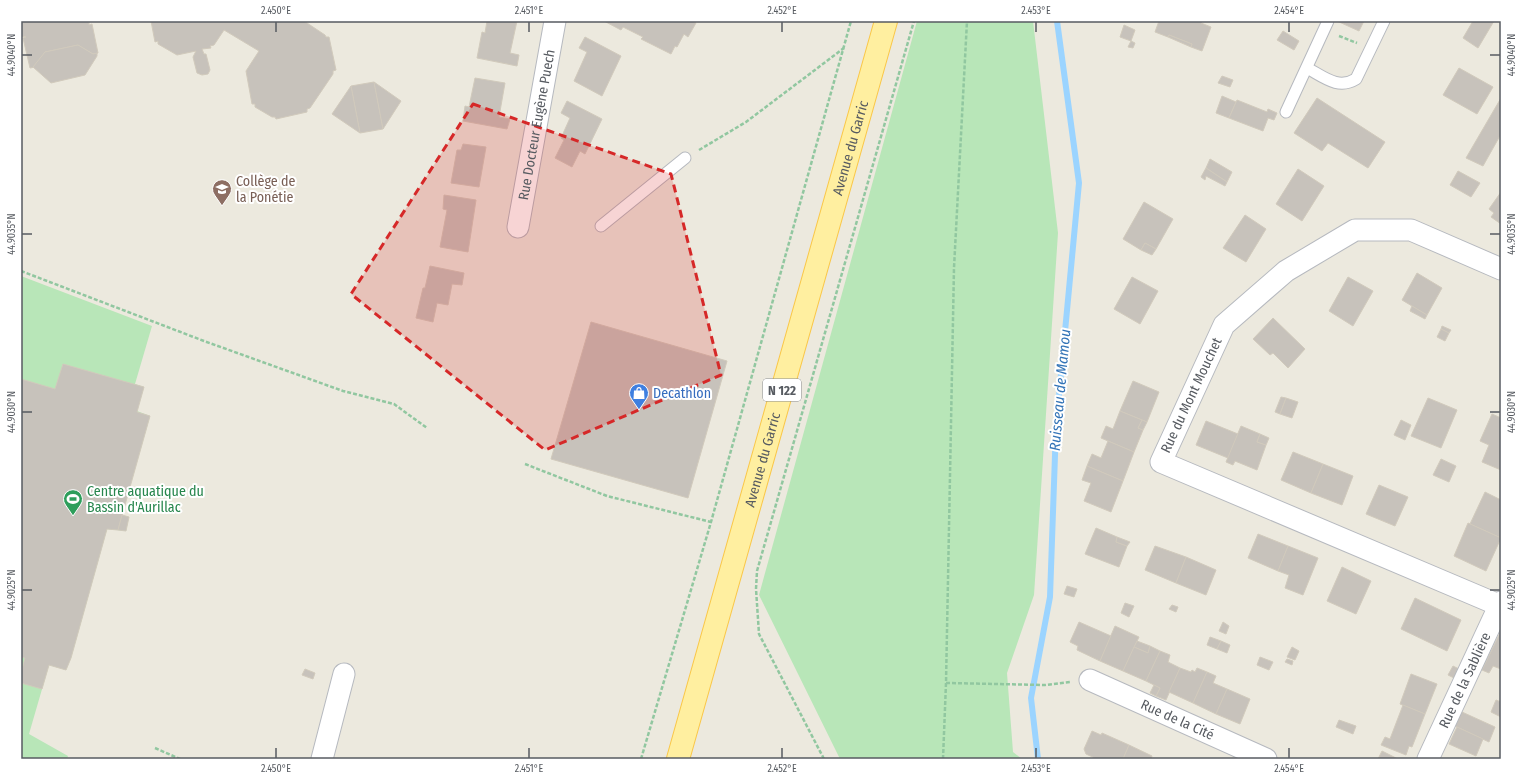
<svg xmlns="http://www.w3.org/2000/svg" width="1522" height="780" viewBox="0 0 1522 780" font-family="'Fira Sans Condensed',sans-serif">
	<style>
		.green { fill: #b8e6b8 }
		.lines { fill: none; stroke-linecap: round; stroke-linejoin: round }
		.stream { stroke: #9bd4ff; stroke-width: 6 }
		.building { fill: #c7c2bb; stroke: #d1cabc }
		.lane-casing { stroke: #b6b9bf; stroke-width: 13 }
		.street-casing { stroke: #b6b9bf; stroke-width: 23 }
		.primary-casing { stroke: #fac748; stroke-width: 24 }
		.path { stroke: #91c7a0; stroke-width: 2.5; stroke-dasharray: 4 2; stroke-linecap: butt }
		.lane { stroke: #fff; stroke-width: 11 }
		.street { stroke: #fff; stroke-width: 21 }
		.primary { stroke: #ffefa0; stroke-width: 22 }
		.marked { fill: #d62828; fill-opacity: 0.2; stroke: #d62828; stroke-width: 3; stroke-dasharray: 8 5; stroke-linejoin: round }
		.ticks { fill: none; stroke: #575b61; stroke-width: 1.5 }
		.labels { text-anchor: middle; stroke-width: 4; stroke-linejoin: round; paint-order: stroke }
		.shield { fill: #fff; stroke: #898c90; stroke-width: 1 }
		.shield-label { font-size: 13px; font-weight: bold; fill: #575b61 }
		.street-label { font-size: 14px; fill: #575b61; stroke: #fff }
		.education-label { font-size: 14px; fill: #785e54; stroke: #fff; text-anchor: start }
		.shop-label { font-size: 14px; fill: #366cbe; stroke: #fff; text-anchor: start }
		.leisure-label { font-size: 14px; fill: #27864d; stroke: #fff; text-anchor: start }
		.water-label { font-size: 15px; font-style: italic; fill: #3374b7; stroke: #fff }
		.neatline { fill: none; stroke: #575b61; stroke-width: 1.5 }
		.ticks-label { font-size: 10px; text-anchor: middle; fill: #575b61 }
	</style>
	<rect width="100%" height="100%" fill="#ece9de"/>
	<!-- green -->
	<g class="green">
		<polygon points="917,21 1033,21 1058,233 1034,595 1007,673 1013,752 1022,759 840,759 759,595"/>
		<polygon points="21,276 152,326 135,384 144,387 137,411 150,416 122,515 129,517 126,531 107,529 71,658 66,670 49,665 29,734 68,756 67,759 21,759"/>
	</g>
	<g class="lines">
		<!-- stream -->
		<polyline class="stream" points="1038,759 1031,698 1050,597 1056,427 1079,183 1057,21"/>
	</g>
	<!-- building -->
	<g class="building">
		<polygon points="21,21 92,21 89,22 89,25 92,24 98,53 93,54 78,45 45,52 35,67 30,68 23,38 26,37 21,36"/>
		<polygon points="151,21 304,21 325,35 326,37 329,37 336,70 333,71 333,74 310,108 307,109 307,112 276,119 275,117 272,117 255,107 255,104 252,104 246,71 259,51 224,30 214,45 210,46 211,48 202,49 204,54 206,54 210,70 208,74 202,75 197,73 193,57 196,51 177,55 158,44 158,41 155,42"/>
		<polygon points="487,21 517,21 510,53 519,55 517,66 477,58 482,32 485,33"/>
		<polygon points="604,21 692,21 696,23 688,37 684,34 677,47 675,46 671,54 641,39 643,37 623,27 621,30"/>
		<polygon points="1159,21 1202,21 1201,23 1211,27 1202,51 1191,47 1192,44 1169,35 1168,37 1155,32"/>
		<polygon points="1337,21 1364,21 1359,31"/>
		<polygon points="1473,21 1494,21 1478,48 1463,38"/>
		<polygon points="1124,25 1135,30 1131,41 1120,37"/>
		<polygon points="1283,31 1299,41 1294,50 1277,40"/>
		<polygon points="1169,35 1192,44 1191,47 1168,37"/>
		<polygon points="585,37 621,56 602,96 574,81 587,52 579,48"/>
		<polygon points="1131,41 1135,43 1133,48 1128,47"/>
		<polygon points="78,45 93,54 97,53 97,56 85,75 51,83 33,67 45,52"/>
		<polygon points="1459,68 1493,87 1477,114 1443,95"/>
		<polygon points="1222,76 1233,80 1230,87 1218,83"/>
		<polygon points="475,78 505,83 499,117 510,119 507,129 463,121 465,106 469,107"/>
		<polygon points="374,82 383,129 360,133 351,86"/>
		<polygon points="374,82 401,101 383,129"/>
		<polygon points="351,86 360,133 332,114"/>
		<polygon points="1222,96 1236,102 1229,118 1216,113"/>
		<polygon points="1317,98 1385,142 1368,168 1328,143 1322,151 1294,133"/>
		<polygon points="1501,98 1501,134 1483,166 1466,158"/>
		<polygon points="1237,100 1267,112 1268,109 1277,113 1274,120 1268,118 1263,131 1229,118"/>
		<polygon points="567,101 602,119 585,154 580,151 572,167 555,158 564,140 561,138 570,118 561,113"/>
		<polygon points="463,144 486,147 479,187 451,183 457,150 461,150"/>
		<polygon points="1210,159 1232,172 1227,182 1206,168"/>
		<polygon points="1206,168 1227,182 1225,186 1206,176 1205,180 1201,177"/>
		<polygon points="1298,169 1324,186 1302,221 1276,204"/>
		<polygon points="1458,171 1480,183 1471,197 1450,185"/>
		<polygon points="1501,192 1501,224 1491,217 1494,213 1489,209"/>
		<polygon points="444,195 476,200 468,252 440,247 447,210 443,209"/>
		<polygon points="1144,202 1173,219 1156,249 1145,243 1141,250 1123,239"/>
		<polygon points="1245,215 1266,229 1246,262 1223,248"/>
		<polygon points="1145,243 1156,249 1152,255 1141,250"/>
		<polygon points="430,266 464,273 462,285 452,284 448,305 437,303 433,322 416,318 423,288 425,288"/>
		<polygon points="1417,273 1442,288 1427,315 1402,300"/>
		<polygon points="1132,277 1158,291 1140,324 1114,309"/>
		<polygon points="1348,277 1373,291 1353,326 1329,311"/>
		<polygon points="1412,306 1427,315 1425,319 1410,311"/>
		<polygon points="1273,318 1305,349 1288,368 1273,353 1270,355 1253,339"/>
		<polygon points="591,322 727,361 688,498 551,459"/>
		<polygon points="1442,326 1451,330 1449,333 1441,329"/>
		<polygon points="1441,329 1449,333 1445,341 1437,337"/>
		<polygon points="63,364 144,387 137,412 150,416 118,530 107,529 71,658 66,670 49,665 42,689 21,683 21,673 25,658 21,657 21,379 55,389"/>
		<polygon points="1133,381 1159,392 1147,422 1120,411"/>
		<polygon points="1281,397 1286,398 1280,414 1275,412"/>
		<polygon points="1286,398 1298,402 1292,418 1280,414"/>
		<polygon points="1428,398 1457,410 1441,448 1411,436"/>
		<polygon points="1120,411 1142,420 1138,428 1143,430 1134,452 1101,438 1106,426 1113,429"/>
		<polygon points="1492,414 1501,418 1501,470 1482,462 1489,445 1480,441"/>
		<polygon points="1142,420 1147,422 1143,430 1138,428"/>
		<polygon points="1401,420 1411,425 1405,440 1394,435"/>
		<polygon points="1206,421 1238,434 1228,458 1196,445"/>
		<polygon points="1241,426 1260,434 1257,442 1266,445 1257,470 1235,461 1233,465 1226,462"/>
		<polygon points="1260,434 1269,438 1266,445 1257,442"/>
		<polygon points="1108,441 1134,452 1123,481 1087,466 1092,454 1101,458"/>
		<polygon points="1293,452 1323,464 1311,493 1281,480"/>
		<polygon points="1441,459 1456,466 1449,482 1433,475"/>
		<polygon points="1323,464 1353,476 1342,505 1311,493"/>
		<polygon points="1087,466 1123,481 1111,512 1084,501 1091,483 1082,480"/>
		<polygon points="1379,485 1408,497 1395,526 1366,514"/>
		<polygon points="1485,492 1501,500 1501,538 1470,524"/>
		<polygon points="122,515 129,517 126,531 118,530"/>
		<polygon points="1468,523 1501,538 1486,571 1454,556"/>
		<polygon points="1096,528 1117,537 1116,542 1127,546 1119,567 1085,554"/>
		<polygon points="1258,534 1288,546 1278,571 1248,558"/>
		<polygon points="1117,537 1130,542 1127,546 1116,542"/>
		<polygon points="1155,546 1186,557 1176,583 1145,570"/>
		<polygon points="1288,546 1318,558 1303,595 1285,588 1289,575 1278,571"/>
		<polygon points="1186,557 1216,570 1206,595 1176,583"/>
		<polygon points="1342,567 1371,581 1356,614 1327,601"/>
		<polygon points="1067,586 1077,589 1074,597 1064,594"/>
		<polygon points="1415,598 1461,620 1447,651 1401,629"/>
		<polygon points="1125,603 1134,606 1129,617 1121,613"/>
		<polygon points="1172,605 1178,607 1176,612 1169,609"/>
		<polygon points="1079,622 1111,636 1100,661 1077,650 1078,646 1070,642"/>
		<polygon points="1223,622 1229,626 1226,634 1219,631"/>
		<polygon points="1115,626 1139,637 1123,671 1100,661"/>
		<polygon points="1501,631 1501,669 1493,666 1489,673 1482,670"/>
		<polygon points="1210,637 1221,641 1217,649 1207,645"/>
		<polygon points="1137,641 1150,646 1148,653 1134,647"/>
		<polygon points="1221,641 1230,645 1227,653 1217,649"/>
		<polygon points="1150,646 1160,651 1146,681 1123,671 1134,647 1148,653"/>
		<polygon points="1292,647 1299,651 1295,660 1287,657"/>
		<polygon points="1160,651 1170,655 1168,662 1180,668 1166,700 1156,696 1160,688 1146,681"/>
		<polygon points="1260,657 1273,662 1269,670 1257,665"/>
		<polygon points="1287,659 1293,661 1292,665 1285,662"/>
		<polygon points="1453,666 1459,669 1454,678 1448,675"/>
		<polygon points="1180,668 1191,672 1192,670 1195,672 1197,668 1207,672 1193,703 1169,692"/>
		<polygon points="305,669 315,673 313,679 302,675"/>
		<polygon points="1207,672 1216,676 1213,683 1227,689 1216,714 1193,703"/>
		<polygon points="1411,674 1437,684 1425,714 1400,704"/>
		<polygon points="1154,685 1160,688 1156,696 1150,693"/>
		<polygon points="1227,689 1250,699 1240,724 1216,714"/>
		<polygon points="1496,700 1501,702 1501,717 1491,712"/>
		<polygon points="1403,705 1425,714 1412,747 1409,746 1406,755 1381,745 1385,737 1390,739"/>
		<polygon points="1462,712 1495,727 1489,742 1455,726"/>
		<polygon points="1339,720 1356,726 1353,734 1336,727"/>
		<polygon points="1457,727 1483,739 1476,756 1449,744"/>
		<polygon points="1092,731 1101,735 1102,733 1129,745 1123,759 1097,759 1086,754 1084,749"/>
		<polygon points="1129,745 1152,756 1151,759 1123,759"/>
		<polygon points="1382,751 1398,759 1378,759"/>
	</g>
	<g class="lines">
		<!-- lane casing -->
		<g class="lane-casing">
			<g id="lane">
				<path d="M1307 68C1324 77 1338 90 1356 79L1384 21"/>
				<polyline points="1286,112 1328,21"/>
				<polyline points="601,226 685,158"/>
			</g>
		</g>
		<!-- street casing -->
		<g class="street-casing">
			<g id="street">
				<path id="s1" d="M518 227 555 21"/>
				<polyline points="1501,269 1411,230 1355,230 1286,271 1224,325 1161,462 1501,606"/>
				<path id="s2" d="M1090 680 1266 759"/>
				<polyline points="322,759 344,674"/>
				<path id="s3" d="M1428 759 1501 602"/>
			</g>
		</g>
		<!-- primary casing -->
		<g class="primary-casing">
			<g id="primary">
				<path id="s4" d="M678 759 886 21"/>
			</g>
		</g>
		<!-- path -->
		<g class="path">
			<polyline points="1339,36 1357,43"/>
			<polyline points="699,150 746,122 844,48"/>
			<polyline points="21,271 204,341 343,391 394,404 427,428"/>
			<polyline points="525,464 607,496 711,522"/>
			<polyline points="946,683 1045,685 1070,682"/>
			<polyline points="155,748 180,759"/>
			<polyline points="641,759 711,522 851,21"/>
			<polyline points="824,759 759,634 756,589 757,571 914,21"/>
			<polyline points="943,759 946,683 954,268 967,21"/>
		</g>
		<!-- lane -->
		<use href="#lane" class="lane"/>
		<!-- street -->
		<use href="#street" class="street"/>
		<!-- primary -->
		<use href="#primary" class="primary"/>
	</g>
	<!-- marked area -->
	<path class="marked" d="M473 104 671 174 721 375 545 450 351 294Z"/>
	<!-- ticks -->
	<path class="ticks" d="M276 22V32M529 22V32M782 22V32M1036 22V32M1289 22V32M22 55H32M1490 55H1500M22 234H32M1490 234H1500M22 412H32M1490 412H1500M22 590H32M1490 590H1500M276 748V758M529 748V758M782 748V758M1036 748V758M1289 748V758"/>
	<!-- icons -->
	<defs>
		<g id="school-pin" transform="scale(1)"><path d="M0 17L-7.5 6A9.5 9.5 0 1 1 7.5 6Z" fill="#8d6e63" stroke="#fff"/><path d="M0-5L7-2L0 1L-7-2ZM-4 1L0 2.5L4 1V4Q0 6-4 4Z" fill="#fff"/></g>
		<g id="shop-pin" transform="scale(1)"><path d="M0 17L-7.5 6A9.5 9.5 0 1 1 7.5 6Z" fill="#3f7fe0" stroke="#fff"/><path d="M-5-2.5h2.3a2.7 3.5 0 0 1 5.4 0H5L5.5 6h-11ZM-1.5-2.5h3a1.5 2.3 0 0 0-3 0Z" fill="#fff"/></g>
		<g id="stadium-pin" transform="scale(1)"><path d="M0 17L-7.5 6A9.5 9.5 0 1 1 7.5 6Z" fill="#2e9e5b" stroke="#fff"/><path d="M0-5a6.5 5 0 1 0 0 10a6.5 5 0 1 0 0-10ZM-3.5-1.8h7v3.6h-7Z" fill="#fff"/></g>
	</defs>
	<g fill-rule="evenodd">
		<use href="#school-pin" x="222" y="189"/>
		<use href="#shop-pin" x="639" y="393"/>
		<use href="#stadium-pin" x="73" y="499"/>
	</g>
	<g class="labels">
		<!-- shield labels -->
		<rect class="shield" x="763" y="379" width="38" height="22" rx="3"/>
		<g class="shield-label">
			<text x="782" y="395">N 122</text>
		</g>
		<!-- street labels -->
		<g class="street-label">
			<text dy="5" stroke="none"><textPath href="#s1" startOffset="104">Rue Docteur Eugène Puech</textPath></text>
			<text dy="5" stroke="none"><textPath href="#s4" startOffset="635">Avenue du Garric</textPath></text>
			<text transform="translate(1191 395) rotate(-65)" y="5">Rue du Mont Mouchet</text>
			<text dy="5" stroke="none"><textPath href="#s4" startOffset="311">Avenue du Garric</textPath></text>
			<text dy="5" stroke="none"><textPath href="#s3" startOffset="87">Rue de la Sablière</textPath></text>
			<text dy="5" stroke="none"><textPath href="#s2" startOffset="96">Rue de la Cité</textPath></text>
		</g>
		<!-- education labels -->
		<g class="education-label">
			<text x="236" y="186">Collège de<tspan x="236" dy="16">la Ponétie</tspan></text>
		</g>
		<!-- shop labels -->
		<g class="shop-label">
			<text x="653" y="398">Decathlon</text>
		</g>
		<!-- leisure labels -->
		<g class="leisure-label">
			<text x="87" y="496">Centre aquatique du<tspan x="87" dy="16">Bassin d'Aurillac</tspan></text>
		</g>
		<!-- water labels -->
		<g class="water-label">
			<text transform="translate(1060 390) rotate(-85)" y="5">Ruisseau de Mamou</text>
		</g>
	</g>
	<!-- border -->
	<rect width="1522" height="780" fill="none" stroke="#ffffff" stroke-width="44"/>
	<rect x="22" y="22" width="1478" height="736" class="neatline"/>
	<g class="ticks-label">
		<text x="276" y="14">2.450°E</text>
		<text x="529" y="14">2.451°E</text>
		<text x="782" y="14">2.452°E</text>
		<text x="1036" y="14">2.453°E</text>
		<text x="1289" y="14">2.454°E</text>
		<text transform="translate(11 55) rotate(-90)" y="4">44.9040°N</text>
		<text transform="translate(1511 55) rotate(-90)" y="4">44.9040°N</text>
		<text transform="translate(11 234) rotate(-90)" y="4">44.9035°N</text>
		<text transform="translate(1511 234) rotate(-90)" y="4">44.9035°N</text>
		<text transform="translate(11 412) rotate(-90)" y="4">44.9030°N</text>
		<text transform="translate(1511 412) rotate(-90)" y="4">44.9030°N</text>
		<text transform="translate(11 590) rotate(-90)" y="4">44.9025°N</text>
		<text transform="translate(1511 590) rotate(-90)" y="4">44.9025°N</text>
		<text x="276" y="772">2.450°E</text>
		<text x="529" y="772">2.451°E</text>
		<text x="782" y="772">2.452°E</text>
		<text x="1036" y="772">2.453°E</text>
		<text x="1289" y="772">2.454°E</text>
	</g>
</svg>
